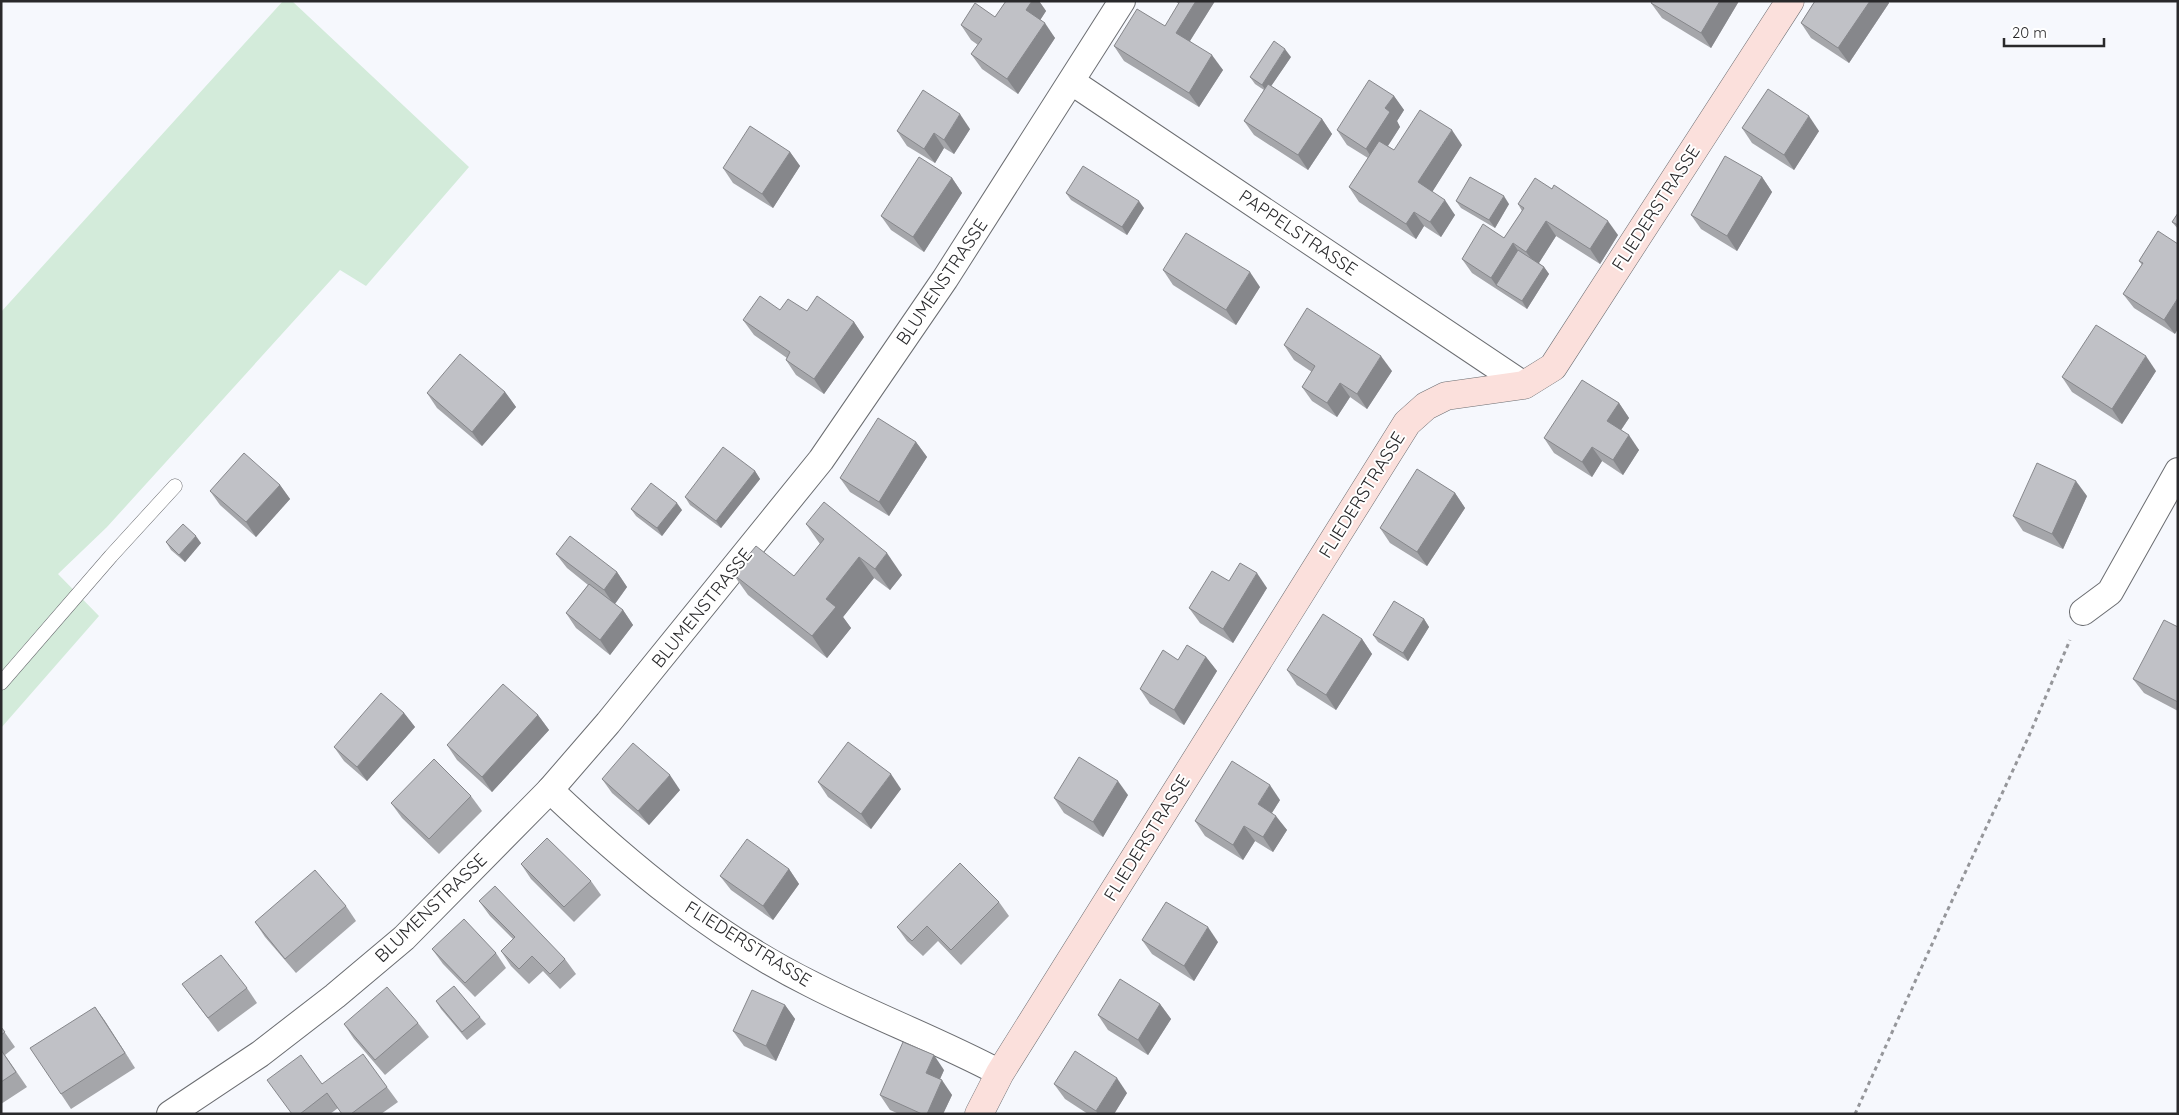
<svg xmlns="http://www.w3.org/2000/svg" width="2179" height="1115" viewBox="0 0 2179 1115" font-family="Quicksand,sans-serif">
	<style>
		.grass { fill: #d3ebda }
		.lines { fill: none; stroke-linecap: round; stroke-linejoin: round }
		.lane-casing { stroke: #6b6d71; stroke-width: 15 }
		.street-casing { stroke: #6b6d71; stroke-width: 28 }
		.secondary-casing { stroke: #6b6d71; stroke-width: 29 }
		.path { stroke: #95969a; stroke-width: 3; stroke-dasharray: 4 4; stroke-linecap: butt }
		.lane { stroke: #fff; stroke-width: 14 }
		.street { stroke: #fff; stroke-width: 26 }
		.secondary { stroke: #fbe0dc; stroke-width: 28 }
		.wall { fill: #a5a6aa }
		.shaded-wall { fill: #86878b }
		.building { fill: #c0c1c6; stroke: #86878b }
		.labels { text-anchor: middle; stroke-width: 4; stroke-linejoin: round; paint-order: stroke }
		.street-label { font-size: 18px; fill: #29292b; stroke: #fff }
	</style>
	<rect width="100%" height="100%" fill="#f6f8fd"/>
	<!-- grass -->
	<polygon class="grass" points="283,1 292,1 469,167 366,286 340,270 107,527 58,574 99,616 1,728 1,312"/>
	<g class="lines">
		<!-- lane casing -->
		<g class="lane-casing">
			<polyline id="lane" points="1,683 111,556 175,486"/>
		</g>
		<!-- street casing -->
		<g class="street-casing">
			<g id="street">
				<polyline points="1072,82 1524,385"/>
				<polyline points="2083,612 2110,592 2178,471"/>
				<path d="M550 790C628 864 714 936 811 984 873 1016 938 1040 1000 1073"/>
				<polyline points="170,1114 260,1054 335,996 404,938 550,790 608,723 821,460 945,279 1122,1"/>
			</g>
		</g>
		<!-- secondary casing -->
		<g class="secondary-casing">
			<polyline id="secondary" points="979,1114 1000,1073 1407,423 1426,406 1446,396 1524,385 1553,367 1790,1"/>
		</g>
		<!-- path -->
		<polyline class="path" points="1855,1114 1943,920 2028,738 2070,640"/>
		<!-- lane -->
		<use href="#lane" class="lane"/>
		<!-- street -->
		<use href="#street" class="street"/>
		<!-- secondary -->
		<use href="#secondary" class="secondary"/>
	</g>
	<!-- wall -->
	<g class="wall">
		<polygon points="1006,1 1039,1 1046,11 1040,20 1055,38 1018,94 982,69 971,54 978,45 971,40 961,25 995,17"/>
		<polygon points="1175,1 1215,1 1190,41 1223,70 1199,107 1124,61 1114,46 1165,26 1179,4"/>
		<polygon points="1739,1 1711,48 1662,18 1651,3"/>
		<polygon points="1815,1 1888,1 1889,3 1849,63 1811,38 1801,23"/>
		<polygon points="1291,57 1271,86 1322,119 1332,134 1308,170 1254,135 1244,121 1264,90 1255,84 1250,77"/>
		<polygon points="1394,96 1404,110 1397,121 1400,127 1388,146 1394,150 1462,145 1432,192 1455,215 1441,237 1424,226 1416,239 1359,202 1349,187 1368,158 1347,145 1337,130"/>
		<polygon points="1742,128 1819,131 1794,170 1752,143"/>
		<polygon points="970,129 954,154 944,148 935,163 907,146 897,131"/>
		<polygon points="790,152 800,166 773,208 733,183 723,168"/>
		<polygon points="1762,177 1772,192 1737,251 1701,229 1691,215"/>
		<polygon points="952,178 962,193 924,252 891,230 881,216"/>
		<polygon points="1066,193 1144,208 1127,235 1071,200"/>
		<polygon points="1456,201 1509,204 1495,228 1461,208"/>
		<polygon points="1518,204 1618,235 1600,264 1556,236 1539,263 1544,267 1549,274 1527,309 1472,273 1462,259 1504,238 1522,211"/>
		<polygon points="2178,213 2178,229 2172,222"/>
		<polygon points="2158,231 2175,334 2134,308 2123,294 2142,265 2139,261"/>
		<polygon points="1163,270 1260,287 1236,325 1173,285"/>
		<polygon points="780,310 807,311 854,322 864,337 824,394 796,375 786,360 787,358 754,335 743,320"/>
		<polygon points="1284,345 1392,371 1367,409 1350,397 1337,417 1312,401 1302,387 1312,372 1294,360"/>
		<polygon points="2156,371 2122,424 2072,392 2062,377"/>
		<polygon points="505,392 516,407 482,446 437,408 427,393"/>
		<polygon points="1619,403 1629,418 1621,430 1639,450 1623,475 1602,461 1592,477 1554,453 1544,438"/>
		<polygon points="916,442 927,457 889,516 850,492 840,478"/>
		<polygon points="755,471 760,479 721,528 690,505 685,497"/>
		<polygon points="280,485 290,499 256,537 220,505 210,491"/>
		<polygon points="1455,493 1465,508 1427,566 1390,543 1380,528"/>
		<polygon points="2087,496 2063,549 2023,531 2013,516"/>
		<polygon points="631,509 682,510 662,536 636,516"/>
		<polygon points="806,524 902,575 890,590 874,578 843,617 851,628 827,658 748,595 733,574 794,576 820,544"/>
		<polygon points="166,542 201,543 185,562 171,550"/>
		<polygon points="556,554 617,572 627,587 615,604 623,610 633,625 610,655 576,628 566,613 588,585 567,568"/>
		<polygon points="1229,581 1267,588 1233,643 1200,623 1189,608"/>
		<polygon points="1424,619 1429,627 1408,661 1378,642 1373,635"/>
		<polygon points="2178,627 2178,711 2144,693 2133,679"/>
		<polygon points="1362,639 1372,654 1336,710 1297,685 1287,670"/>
		<polygon points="1206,657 1217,671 1184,725 1150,704 1140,689 1178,660"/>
		<polygon points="404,713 415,727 367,781 344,761 334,747"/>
		<polygon points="538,715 549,730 492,792 457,760 447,745"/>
		<polygon points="602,779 680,790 649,825 612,793"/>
		<polygon points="818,782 901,789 871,829 828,797"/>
		<polygon points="1128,795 1103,837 1064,813 1054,798"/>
		<polygon points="471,796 482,811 439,854 402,818 391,803"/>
		<polygon points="1280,800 1272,813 1287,830 1273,852 1255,841 1243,860 1205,836 1195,821"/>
		<polygon points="521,864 591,881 601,895 574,922 531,879"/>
		<polygon points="789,869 799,884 773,920 731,890 720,876"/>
		<polygon points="479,901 565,959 576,974 560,989 543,971 529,984 511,966 501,951 513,939 490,916"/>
		<polygon points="999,902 1009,916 961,965 938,941 923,956 907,941 897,927"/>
		<polygon points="346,906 356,921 296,973 265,937 255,922"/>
		<polygon points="1142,940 1218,942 1194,981 1152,954"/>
		<polygon points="432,949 496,953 506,968 475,997 443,964"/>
		<polygon points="182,984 247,988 257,1003 218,1032"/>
		<polygon points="436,1001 480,1017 486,1024 467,1040 441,1009"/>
		<polygon points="1160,1004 1171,1019 1148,1055 1108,1030 1098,1015"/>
		<polygon points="785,1005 795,1019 776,1061 744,1046 733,1031"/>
		<polygon points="95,1007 135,1068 71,1109 61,1094"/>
		<polygon points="418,1023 429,1037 385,1075 354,1039 344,1024"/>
		<polygon points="1,1027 15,1047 5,1055 27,1087 1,1104"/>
		<polygon points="944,1070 940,1079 952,1095 943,1114 899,1114 890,1110 880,1095"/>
		<polygon points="322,1084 387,1087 398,1102 381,1114 342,1114 338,1108 330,1114 291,1114"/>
		<polygon points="1054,1084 1127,1093 1114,1114 1088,1114 1065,1099"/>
	</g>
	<!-- shaded-wall -->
	<g class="shaded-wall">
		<polygon points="1032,1 1039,1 1046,11 1037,25 1026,10"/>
		<polygon points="1196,1 1215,1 1186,47 1176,33"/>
		<polygon points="1720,1 1739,1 1711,48 1701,33"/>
		<polygon points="1870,1 1888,1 1889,3 1849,63 1838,48"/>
		<polygon points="1045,23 1055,38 1018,94 1007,79"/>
		<polygon points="1285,49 1291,57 1267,92 1262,85"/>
		<polygon points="1212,55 1223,70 1199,107 1189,93"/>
		<polygon points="1394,96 1404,110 1397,121 1400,127 1376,164 1366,149 1385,108"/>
		<polygon points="960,114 970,129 954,154 944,140"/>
		<polygon points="1809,116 1819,131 1794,170 1784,155"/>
		<polygon points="1322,119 1332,134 1308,170 1298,155"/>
		<polygon points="1452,130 1462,145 1429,197 1418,182"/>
		<polygon points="934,133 944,148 935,163 924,149"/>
		<polygon points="790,152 800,166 773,208 762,194"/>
		<polygon points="1762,177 1772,192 1737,251 1727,236"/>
		<polygon points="952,178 962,193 924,252 913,237"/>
		<polygon points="1504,196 1509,204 1495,228 1489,220"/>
		<polygon points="1445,200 1455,215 1441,237 1430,222"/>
		<polygon points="1139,201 1144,208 1127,235 1122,227"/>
		<polygon points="1414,212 1424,226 1416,239 1406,224"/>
		<polygon points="1546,221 1556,236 1537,266 1526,252"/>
		<polygon points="1608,221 1618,235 1600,264 1590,249"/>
		<polygon points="1513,243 1523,258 1496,285 1491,278"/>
		<polygon points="1544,267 1549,274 1527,309 1522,301"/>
		<polygon points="1250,272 1260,287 1236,325 1226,310"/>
		<polygon points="2178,298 2178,329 2175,334 2164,320"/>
		<polygon points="854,322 864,337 824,394 814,379"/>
		<polygon points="1381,356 1392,371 1367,409 1357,394"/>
		<polygon points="2146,356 2156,371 2122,424 2112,409"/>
		<polygon points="1340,383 1350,397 1337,417 1327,403"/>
		<polygon points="505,392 516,407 482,446 472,432"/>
		<polygon points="1619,403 1629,418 1617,436 1607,421"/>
		<polygon points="1629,435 1639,450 1623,475 1613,460"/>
		<polygon points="916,442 927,457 889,516 879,502"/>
		<polygon points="1592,447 1602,461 1592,477 1582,462"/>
		<polygon points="755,471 760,479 721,528 716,521"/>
		<polygon points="2076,481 2087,496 2063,549 2052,534"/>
		<polygon points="280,485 290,499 256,537 246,522"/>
		<polygon points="1455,493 1465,508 1427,566 1417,552"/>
		<polygon points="677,503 682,510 662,536 657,528"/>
		<polygon points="196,536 201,543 185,562 179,555"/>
		<polygon points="887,553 902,575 890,590 875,569"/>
		<polygon points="859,557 874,578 843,617 851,628 827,658 812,636 826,599"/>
		<polygon points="617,572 627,587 614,605 604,590"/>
		<polygon points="1257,573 1267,588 1233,643 1223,629"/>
		<polygon points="623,610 633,625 610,655 600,640"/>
		<polygon points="1424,619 1429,627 1408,661 1403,653"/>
		<polygon points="1362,639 1372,654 1336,710 1326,695"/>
		<polygon points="1206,657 1217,671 1184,725 1174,710"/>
		<polygon points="404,713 415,727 367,781 357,767"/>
		<polygon points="538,715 549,730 492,792 482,777"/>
		<polygon points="891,774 901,789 871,829 861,814"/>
		<polygon points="670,775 680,790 649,825 638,811"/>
		<polygon points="1118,781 1128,795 1103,837 1093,822"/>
		<polygon points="1270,785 1280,800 1268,819 1258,804"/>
		<polygon points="1276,816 1287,830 1273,852 1263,837"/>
		<polygon points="1244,826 1255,841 1243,860 1233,845"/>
		<polygon points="789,869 799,884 773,920 763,906"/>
		<polygon points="1208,927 1218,942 1194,981 1184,966"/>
		<polygon points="1160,1004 1171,1019 1148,1055 1138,1040"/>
		<polygon points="785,1005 795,1019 776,1061 766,1046"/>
		<polygon points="95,1007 105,1021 135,1068 125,1053"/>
		<polygon points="934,1055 944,1070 936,1088 926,1073"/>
		<polygon points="1117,1078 1127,1093 1114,1114 1098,1114 1096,1111"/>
		<polygon points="942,1080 952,1095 943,1114 927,1114"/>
	</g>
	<!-- building -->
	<g class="building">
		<polygon points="1006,1 1032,1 1026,10 1045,23 1007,79 971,54 982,39 961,25 975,3 995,17"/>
		<polygon points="1180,1 1196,1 1176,33 1212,55 1189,93 1114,46 1137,9 1165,26"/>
		<polygon points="1652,1 1720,1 1701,33 1651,3"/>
		<polygon points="1815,1 1870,1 1838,48 1801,23"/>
		<polygon points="1274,41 1285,49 1262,85 1250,77"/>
		<polygon points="1369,80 1394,96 1385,108 1390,112 1366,149 1337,130"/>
		<polygon points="1268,84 1322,119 1298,155 1244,121"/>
		<polygon points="1768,89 1809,116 1784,155 1742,128"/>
		<polygon points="923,90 960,114 944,140 934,133 924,149 897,131"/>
		<polygon points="1420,110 1452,130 1418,182 1445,200 1430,222 1414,212 1406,224 1349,187 1379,141 1394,150"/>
		<polygon points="750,126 790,152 762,194 723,168"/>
		<polygon points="1725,156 1762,177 1727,236 1691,215"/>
		<polygon points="919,157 952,178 913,237 881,216"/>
		<polygon points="1083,166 1139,201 1122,227 1066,193"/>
		<polygon points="1470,177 1504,196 1489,220 1456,201"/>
		<polygon points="1535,178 1552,189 1554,185 1608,221 1590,249 1546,221 1526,252 1513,243 1491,278 1462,259 1483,224 1504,238 1524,208 1518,204"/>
		<polygon points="2178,213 2178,225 2172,222"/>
		<polygon points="2158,231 2178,244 2178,298 2164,320 2123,294 2143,263 2139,261"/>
		<polygon points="1186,233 1250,272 1226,310 1163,270"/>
		<polygon points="1518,250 1544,267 1522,301 1496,285"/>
		<polygon points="760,296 780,310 788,299 807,311 817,296 854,322 814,379 786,360 790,352 743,320"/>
		<polygon points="1307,308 1381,356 1357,394 1340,383 1327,403 1302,387 1315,366 1284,345"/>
		<polygon points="2096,325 2146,356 2112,409 2062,377"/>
		<polygon points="460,354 505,392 472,432 427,393"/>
		<polygon points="1582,380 1619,403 1607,421 1629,435 1613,460 1592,447 1582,462 1544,438"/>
		<polygon points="878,418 916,442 879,502 840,478"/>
		<polygon points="723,447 755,471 716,521 685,497"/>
		<polygon points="244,453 280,485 246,522 210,491"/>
		<polygon points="2037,463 2076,481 2052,534 2013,516"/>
		<polygon points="1417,469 1455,493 1417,552 1380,528"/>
		<polygon points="651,483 677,503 657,528 631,509"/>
		<polygon points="824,502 887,553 875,569 859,557 826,599 836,607 812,636 733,574 756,546 794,576 824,539 806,524"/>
		<polygon points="183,524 196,536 179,555 166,542"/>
		<polygon points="570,536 617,572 604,590 556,554"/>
		<polygon points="1240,563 1257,573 1223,629 1189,608 1212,571 1229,581"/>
		<polygon points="589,584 623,610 600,640 566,613"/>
		<polygon points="1394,601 1424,619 1403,653 1373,635"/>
		<polygon points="1323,614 1362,639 1326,695 1287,670"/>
		<polygon points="2164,620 2178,627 2178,702 2133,679"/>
		<polygon points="1187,645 1206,657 1174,710 1140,689 1163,650 1178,660"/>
		<polygon points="503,684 538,715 482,777 447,745"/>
		<polygon points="381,693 404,713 357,767 334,747"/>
		<polygon points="848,742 891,774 861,814 818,782"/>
		<polygon points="633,743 670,775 638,811 602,779"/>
		<polygon points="1079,757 1118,781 1093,822 1054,798"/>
		<polygon points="434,759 471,796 429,839 391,803"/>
		<polygon points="1232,761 1270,785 1258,804 1276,816 1263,837 1244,826 1233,845 1195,821"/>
		<polygon points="547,838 591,881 564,907 521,864"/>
		<polygon points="747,839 789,869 763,906 720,876"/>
		<polygon points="960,863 999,902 951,950 927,926 912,941 897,927"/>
		<polygon points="315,870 346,906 285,959 255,922"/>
		<polygon points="495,886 565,959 550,974 532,956 519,969 501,951 515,937 479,901"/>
		<polygon points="1166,902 1208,927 1184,966 1142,940"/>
		<polygon points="464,919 496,953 465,983 432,949"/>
		<polygon points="221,955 247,988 208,1018 182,984"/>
		<polygon points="1120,979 1160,1004 1138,1040 1098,1015"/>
		<polygon points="454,986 480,1017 462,1032 436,1001"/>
		<polygon points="387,987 418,1023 375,1060 344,1024"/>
		<polygon points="752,990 785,1005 766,1046 733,1031"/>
		<polygon points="95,1007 125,1053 61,1094 30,1048"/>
		<polygon points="1,1027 5,1032 1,1035"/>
		<polygon points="903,1042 934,1055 926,1073 942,1080 927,1114 922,1114 880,1095"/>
		<polygon points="1,1050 16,1072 1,1082"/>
		<polygon points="1075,1051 1117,1078 1096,1111 1054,1084"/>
		<polygon points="363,1054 387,1087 351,1114 342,1114 327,1093 300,1114 292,1114 267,1080 301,1055 322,1084"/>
	</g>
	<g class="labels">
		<!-- street labels -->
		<g class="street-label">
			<text transform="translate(1656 208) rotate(-57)" y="6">FLIEDERSTRASSE</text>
			<text transform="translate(1298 233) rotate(34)" y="6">PAPPELSTRASSE</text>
			<text transform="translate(942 282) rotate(-56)" y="6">BLUMENSTRASSE</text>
			<text transform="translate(1362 495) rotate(-58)" y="6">FLIEDERSTRASSE</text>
			<text transform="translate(702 608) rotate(-51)" y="6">BLUMENSTRASSE</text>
			<text transform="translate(1147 838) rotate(-58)" y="6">FLIEDERSTRASSE</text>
			<text transform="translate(431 908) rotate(-44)" y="6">BLUMENSTRASSE</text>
			<text transform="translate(748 944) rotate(32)" y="6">FLIEDERSTRASSE</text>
		</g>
	</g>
	<!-- border -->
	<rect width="2179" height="1115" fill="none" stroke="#29292b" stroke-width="5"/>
	<!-- scale -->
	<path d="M2004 38v8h100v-8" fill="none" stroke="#29292b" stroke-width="2.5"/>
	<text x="2012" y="38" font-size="15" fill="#29292b" stroke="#ffffff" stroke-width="4" paint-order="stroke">20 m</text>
</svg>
